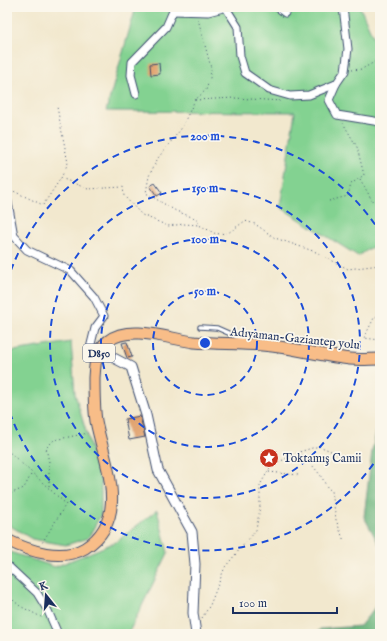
<svg xmlns="http://www.w3.org/2000/svg" width="387" height="641" viewBox="0 0 387 641" font-family="'IM FELL English',serif">
	<style>
		.green { fill: #83d291; stroke: #4f8078 }
		.forest { fill: #6ab47b; stroke: #42726c }
		.building { fill: #de9a62 }
		.lines { fill: none; stroke-linecap: round; stroke-linejoin: round }
		.service-casing { stroke: #3b4b6f; stroke-width: 5.5 }
		.minor-casing { stroke: #3b4b6f; stroke-width: 9 }
		.tertiary-casing { stroke: #3b4b6f; stroke-width: 11 }
		.primary-casing { stroke: #3b4b6f; stroke-width: 13 }
		.path { stroke: #3b4b6f; stroke-width: 1; stroke-dasharray: 1 3; stroke-linecap: butt }
		.service { stroke: #fff; stroke-width: 3.5 }
		.minor { stroke: #fff; stroke-width: 7 }
		.tertiary { stroke: #fff; stroke-width: 9 }
		.primary { stroke: #f8bd88; stroke-width: 11 }
		.ring { fill: none; stroke: #1d4ed8; stroke-width: 2; stroke-dasharray: 7 5 }
		.labels { text-anchor: middle; stroke-width: 3.5; stroke-linejoin: round; paint-order: stroke }
		.shield { fill: #fbf7ec; stroke: #5e6b89; stroke-width: 1 }
		.shield-label { font-size: 11px; font-weight: bold; fill: #1b2f5e }
		.street-label { font-size: 12px; fill: #1b2f5e; stroke: #fbf7ec }
		.poi-label { font-size: 12px; fill: #1b2f5e; stroke: #fbf7ec; text-anchor: start }
		.centre { fill: #1d4ed8; stroke: #fbf7ec; stroke-width: 2 }
		.ring-label { font-size: 12px; text-anchor: middle; font-weight: bold; fill: #1d4ed8; stroke: #fbf7ec; stroke-width: 3.5; stroke-linejoin: round; paint-order: stroke }
	</style>
	<rect width="100%" height="100%" fill="#fbf7ec"/>
	<filter id="ink" filterUnits="userSpaceOnUse"><feTurbulence type="fractalNoise" baseFrequency=".025" numOctaves="2"/><feDisplacementMap in="SourceGraphic" scale="8" xChannelSelector="R" yChannelSelector="G"/><feConvolveMatrix kernelMatrix="1 2 1 2 8 2 1 2 1" color-interpolation-filters="sRGB"/></filter>
	<filter id="wash" filterUnits="userSpaceOnUse"><feTurbulence type="fractalNoise" baseFrequency=".012" numOctaves="4" result="noise"/><feDisplacementMap in="SourceGraphic" scale="16" xChannelSelector="R" yChannelSelector="G"/><feGaussianBlur stdDeviation="0.9" result="paint"/><feColorMatrix in="noise" values="0 0 0 0 0 0 0 0 0 0 0 0 0 0 0 0 0 1.4 0 .05"/><feComposite in="paint" operator="in"/></filter>
	<g filter="url(#wash)">
		<rect width="100%" height="100%" fill="#f2e8ce"/>
		<!-- green -->
		<g class="green">
			<polygon points="136,7 360,7 380,53 380,242 358,256 280,207 295,112 106,111"/>
			<polygon points="71,342 75,394 101,483 101,515 88,538 66,545 32,539 7,524 7,352"/>
			<polygon points="157,510 168,553 128,634 7,634 7,551 55,567 116,542"/>
		</g>
		<!-- forest -->
		<g class="forest">
			<polygon points="380,414 380,546 364,517 372,451"/>
			<polygon points="380,601 380,634 316,634 320,629 360,626"/>
		</g>
		<g id="blocks">
			<!-- building -->
			<g class="building">
				<polygon points="159,63 160,74 151,75 150,64"/>
				<polygon points="155,183 162,193 157,196 150,186"/>
				<polygon points="127,342 132,357 127,358 122,343"/>
				<polygon points="140,416 145,437 129,440 125,419"/>
			</g>
		</g>
	</g>
	<g filter="url(#ink)">
		<use href="#blocks" fill-opacity="0" stroke="#3b4b6f" stroke-width="1"/>
		<g class="lines">
			<!-- service casing -->
			<g class="service-casing">
				<polyline id="service" points="200,327 217,328 244,340"/>
			</g>
			<!-- minor casing -->
			<g class="minor-casing">
				<g id="minor">
					<polyline points="172,7 173,11 208,12 227,7"/>
					<polyline points="277,7 285,13"/>
					<polyline points="343,7 348,49 345,71 336,84 329,100 337,115 380,122"/>
					<polyline points="226,8 238,27 240,56 245,73 269,90 290,96 309,95 336,84"/>
					<polyline points="136,94 131,75 132,62 166,27 173,11"/>
					<polyline points="7,197 14,236 27,250 71,271 94,297 104,316 95,328 90,348 95,358"/>
					<polyline points="7,565 37,593 48,611 58,634"/>
				</g>
			</g>
			<!-- tertiary casing -->
			<g class="tertiary-casing">
				<polyline id="tertiary" points="95,358 112,357 131,367 146,415 158,470 192,532 195,564 193,613 196,634"/>
			</g>
			<!-- primary casing -->
			<g class="primary-casing">
				<path id="primary" d="M7 540C29 551 62 562 85 548 132 518 104 463 96 421 94 407 94 392 94 378 95 363 95 351 108 341 129 324 170 339 194 342 220 344 246 343 272 346 298 349 324 356 350 359 360 360 370 359 380 359"/>
			</g>
			<!-- path -->
			<g class="path">
				<polyline points="198,19 211,68 210,78 206,90 195,100 181,129 158,158 149,176 146,193 176,211 197,219 199,225"/>
				<polyline points="352,70 362,69 380,59"/>
				<polyline points="195,100 235,98 281,101"/>
				<polyline points="61,178 88,189 123,187 124,196 142,215 168,226 184,224 199,225 216,234 228,233 245,221 255,224 275,238 316,252 348,269 380,265"/>
				<polyline points="360,179 373,202"/>
				<polyline points="7,188 43,205 61,178 68,163 57,107"/>
				<polyline points="329,201 348,196 351,184 364,175 357,147 343,123"/>
				<polyline points="380,314 374,318 364,338 380,340"/>
				<polyline points="7,450 66,504 42,543"/>
				<path d="M299 452C307 459 314 467 321 476 325 482 325 487 332 491L336 520 344 541"/>
				<polyline points="269,472 298,475"/>
				<polyline points="49,486 49,462 46,448 54,440 88,433"/>
				<polyline points="7,495 24,488 32,473"/>
				<polyline points="7,595 20,606 43,618"/>
				<polyline points="202,618 210,605 225,567 256,530 260,507 260,485 271,466 299,452 319,446 343,456"/>
			</g>
			<!-- service -->
			<use href="#service" class="service"/>
			<!-- minor -->
			<use href="#minor" class="minor"/>
			<!-- tertiary -->
			<use href="#tertiary" class="tertiary"/>
			<!-- primary -->
			<use href="#primary" class="primary"/>
		</g>
	</g>
	<!-- distance rings -->
	<g class="ring">
		<circle cx="205" cy="343" r="52"/>
		<circle cx="205" cy="343" r="104"/>
		<circle cx="205" cy="343" r="155"/>
		<path d="M380 454A207 207 0 0 1 7 404M7 282A207 207 0 0 1 380 232"/>
	</g>
	<!-- icons -->
	<defs>
		<g id="sight-disc" transform="scale(1)"><circle r="9.5" fill="#c8321e" stroke="#fbf7ec"/><path d="M0-6L1.8-2.2L6-1.7L2.9 1.2L3.7 5.4L0 3.3L-3.7 5.4L-2.9 1.2L-6-1.7L-1.8-2.2Z" fill="#fff"/></g>
	</defs>
	<g fill-rule="evenodd">
		<use href="#sight-disc" x="269" y="458"/>
	</g>
	<g class="labels">
		<!-- shield labels -->
		<rect class="shield" x="83" y="344" width="32" height="18" rx="3"/>
		<g class="shield-label">
			<text x="99" y="357">D850</text>
		</g>
		<!-- street labels -->
		<g class="street-label">
			<text transform="translate(295 338) rotate(6)" y="4">Adıyaman-Gaziantep yolu</text>
		</g>
		<!-- poi labels -->
		<g class="poi-label">
			<text x="283" y="462">Toktamış Camii</text>
		</g>
	</g>
	<circle cx="205" cy="343" r="6" class="centre"/>
	<g class="ring-label">
		<text x="205" y="140">200 m</text>
		<text x="205" y="192">150 m</text>
		<text x="205" y="243">100 m</text>
		<text x="205" y="295">50 m</text>
	</g>
	<!-- margin -->
	<rect width="387" height="641" fill="none" stroke="#fbf7ec" stroke-width="24"/>
	<!-- north arrow -->
	<g transform="translate(46 595) rotate(343)" stroke="#fbf7ec" stroke-width="3" paint-order="stroke">
	<path d="M0-3L7 15L0 10L-7 15Z" fill="#1b2f5e"/>
	<text y="-6" font-size="11" font-weight="bold" text-anchor="middle" fill="#1b2f5e">K</text>
	</g>
	<!-- scale -->
	<path d="M233 607v6h104v-6" fill="none" stroke="#1b2f5e" stroke-width="2"/>
	<text x="239" y="607" font-size="12" fill="#1b2f5e" stroke="#fbf7ec" stroke-width="3" paint-order="stroke">100 m</text>
</svg>
